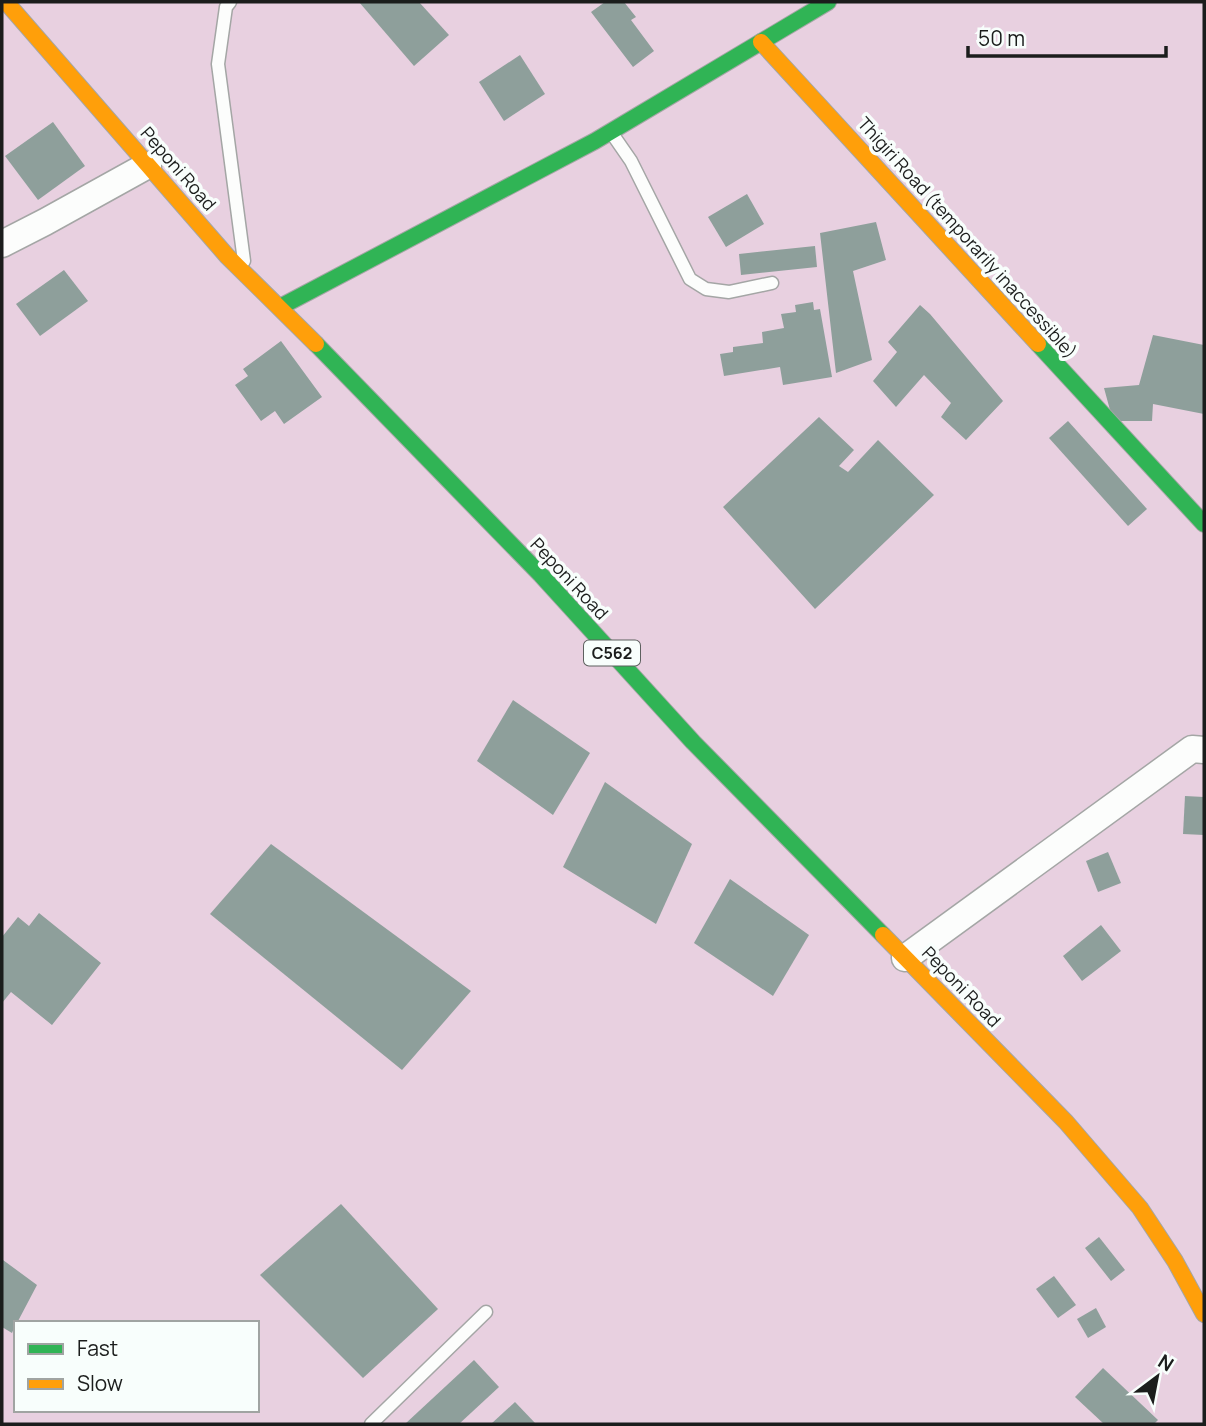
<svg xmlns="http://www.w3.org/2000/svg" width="1206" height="1426" viewBox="0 0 1206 1426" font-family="Manrope,sans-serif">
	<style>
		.green { fill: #e8d0e0; fill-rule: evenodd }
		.building { fill: #8e9f9b }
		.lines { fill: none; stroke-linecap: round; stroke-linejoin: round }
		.lane-casing { stroke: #a4a6a5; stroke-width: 15 }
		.street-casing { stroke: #a4a6a5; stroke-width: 29 }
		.fast-casing { stroke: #a4a6a5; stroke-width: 18 }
		.slow-casing { stroke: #a4a6a5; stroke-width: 18 }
		.lane { stroke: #fcfdfc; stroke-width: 12 }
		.street { stroke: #fcfdfc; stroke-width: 26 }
		.fast { stroke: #30b455; stroke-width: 16 }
		.slow { stroke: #ff9f0a; stroke-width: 16 }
		.labels { text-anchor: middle; stroke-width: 7; stroke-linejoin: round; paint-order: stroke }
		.shield { fill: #f8fefc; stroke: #5d605f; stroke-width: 2 }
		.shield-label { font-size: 16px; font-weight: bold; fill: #1b1d1c }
		.street-label { font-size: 18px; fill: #1b1d1c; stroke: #f8fefc }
	</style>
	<rect width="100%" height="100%" fill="#ecf0ee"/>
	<!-- green -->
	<path class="green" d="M2 2H1204V1424H2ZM16 1323H257V1410H16Z"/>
	<!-- building -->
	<g class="building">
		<polygon points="359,2 419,2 449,35 414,66"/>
		<polygon points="605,2 624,2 636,17 631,20 654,51 633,67 591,12"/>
		<polygon points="520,55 545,94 504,121 479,82"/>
		<polygon points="53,122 85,166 38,200 5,156"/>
		<polygon points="747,194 764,224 726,247 708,217"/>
		<polygon points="876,222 886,260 853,271 872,360 836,373 820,233"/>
		<polygon points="815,246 817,267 741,275 739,254"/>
		<polygon points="64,270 88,301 40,336 16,304"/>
		<polygon points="813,302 814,310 820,309 832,377 783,385 780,367 724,376 720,354 733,352 733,347 763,343 762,332 784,328 781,314 796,312 795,305"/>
		<polygon points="920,305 930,314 1003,401 966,440 941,417 951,403 924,375 896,407 873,381 897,352 888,342"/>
		<polygon points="1153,335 1204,345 1204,414 1153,404 1152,421 1113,421 1104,388 1139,385"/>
		<polygon points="281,341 322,397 284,424 275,411 261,421 235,385 248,376 243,369"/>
		<polygon points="819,417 854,450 839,466 848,472 878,440 934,495 815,609 723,507"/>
		<polygon points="1068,421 1147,509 1128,526 1049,438"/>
		<polygon points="513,700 590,753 553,815 477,761"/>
		<polygon points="605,782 692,844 656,924 563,867"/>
		<polygon points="1185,796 1204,797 1204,835 1183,834"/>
		<polygon points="271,844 471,991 402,1070 210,914"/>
		<polygon points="1108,852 1121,883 1098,892 1086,861"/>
		<polygon points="730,879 809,935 773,996 694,943"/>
		<polygon points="39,913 101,963 52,1025 11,992 2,1003 2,937 18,917 29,926"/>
		<polygon points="1101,925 1121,951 1082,981 1063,956"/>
		<polygon points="341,1204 438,1309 363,1378 260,1275"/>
		<polygon points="1099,1237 1125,1270 1111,1281 1085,1248"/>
		<polygon points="3,1260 37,1285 17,1323 16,1323 12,1333 2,1327"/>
		<polygon points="1054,1276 1076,1305 1058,1318 1036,1289"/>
		<polygon points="1096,1308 1106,1327 1088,1338 1077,1319"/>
		<polygon points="474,1360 499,1387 459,1424 405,1424"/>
		<polygon points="1103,1368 1158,1420 1154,1424 1104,1424 1075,1397"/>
		<polygon points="515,1402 536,1424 491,1424"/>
	</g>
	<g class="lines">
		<!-- lane casing -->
		<g class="lane-casing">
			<g id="lane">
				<polyline points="230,2 226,7 218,64 244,261"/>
				<polyline points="613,135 631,161 690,279 706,289 729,292 772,283"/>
				<polyline points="371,1424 486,1312"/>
			</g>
		</g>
		<!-- street casing -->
		<g class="street-casing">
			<g id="street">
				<polyline points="2,244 45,222 148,165"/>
				<polyline points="905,958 1192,749 1204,750"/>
			</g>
		</g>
		<!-- fast casing -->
		<g class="fast-casing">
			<g id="fast">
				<polyline points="280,307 595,141 828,2"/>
				<polyline points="316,344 541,575 693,742 883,935"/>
				<polyline points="1038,344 1204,524"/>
			</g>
		</g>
		<!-- slow casing -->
		<g class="slow-casing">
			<g id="slow">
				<polyline points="6,2 227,256 316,344"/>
				<polyline points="761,42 1038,344"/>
				<polyline points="883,935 1066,1122 1140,1208 1175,1261 1204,1314"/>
			</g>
		</g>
		<!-- lane -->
		<use href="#lane" class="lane"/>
		<!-- street -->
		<use href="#street" class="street"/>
		<!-- fast -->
		<use href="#fast" class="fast"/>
		<!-- slow -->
		<use href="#slow" class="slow"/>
	</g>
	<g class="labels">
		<!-- shield labels -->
		<rect class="shield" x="584" y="640.5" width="56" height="25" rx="5"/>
		<g class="shield-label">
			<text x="612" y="659">C562</text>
		</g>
		<!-- street labels -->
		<g class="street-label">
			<text transform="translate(178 169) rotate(49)" y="6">Peponi Road</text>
			<text transform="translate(967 238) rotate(48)" y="6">Thigiri Road (temporarily inaccessible)</text>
			<text transform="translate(569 579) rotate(47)" y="6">Peponi Road</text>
			<text transform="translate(961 987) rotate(46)" y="6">Peponi Road</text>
		</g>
	</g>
	<!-- border -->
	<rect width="1206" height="1426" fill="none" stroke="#1b1d1c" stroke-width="7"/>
	<!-- legend -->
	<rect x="14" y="1321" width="245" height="91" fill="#f8fefc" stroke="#a0a4a2" stroke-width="2"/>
	<rect x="28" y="1344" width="35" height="10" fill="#30b455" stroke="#a0a4a2" stroke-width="2"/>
	<text x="77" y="1356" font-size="21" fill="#1b1d1c">Fast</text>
	<rect x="28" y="1379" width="35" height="10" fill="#ff9f0a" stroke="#a0a4a2" stroke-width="2"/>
	<text x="77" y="1391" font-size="21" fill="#1b1d1c">Slow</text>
	<!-- north arrow -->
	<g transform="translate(1157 1377) rotate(32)" stroke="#f8fefc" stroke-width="5" paint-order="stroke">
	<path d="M0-5L12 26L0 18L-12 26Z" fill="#1b1d1c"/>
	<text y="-10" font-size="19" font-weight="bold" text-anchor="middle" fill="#1b1d1c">N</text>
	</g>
	<!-- scale -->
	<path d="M968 46v10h198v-10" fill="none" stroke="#1b1d1c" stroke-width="3.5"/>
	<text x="978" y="46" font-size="21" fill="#1b1d1c" stroke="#f8fefc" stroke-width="5" paint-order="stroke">50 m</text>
</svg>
